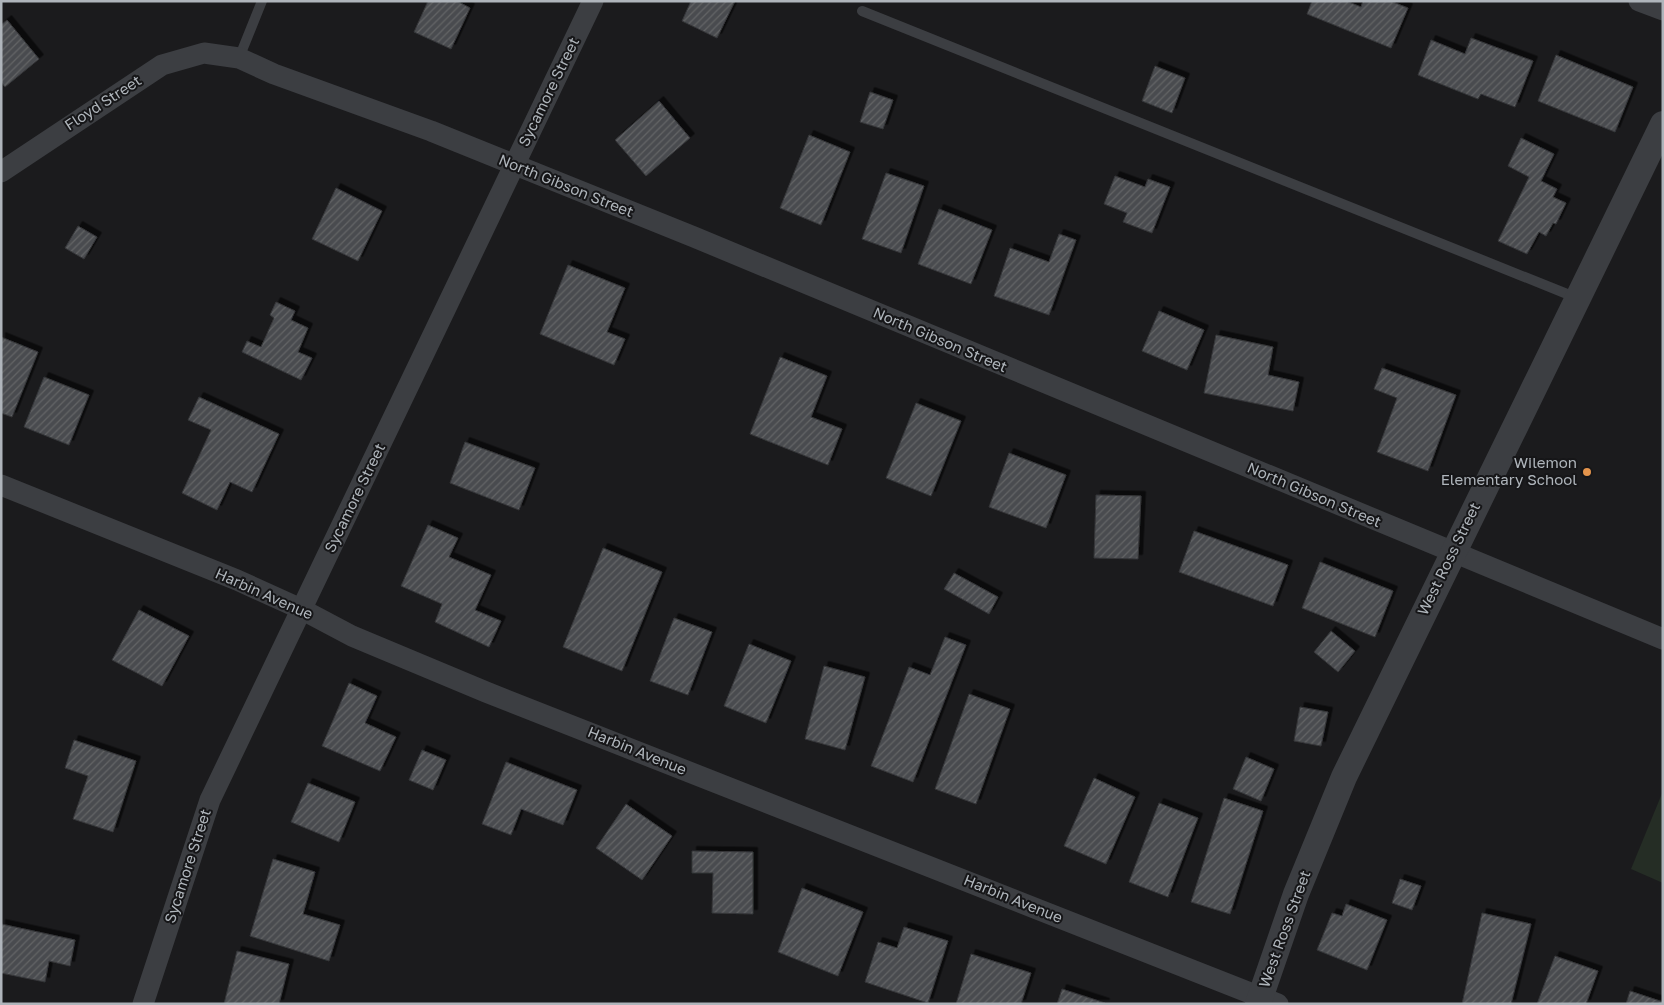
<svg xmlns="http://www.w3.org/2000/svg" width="1664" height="1005" viewBox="0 0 1664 1005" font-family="'Golos Text',sans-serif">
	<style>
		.pitch { fill: #252d25 }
		.building { fill: url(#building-hatch); stroke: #353639; filter: url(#shadow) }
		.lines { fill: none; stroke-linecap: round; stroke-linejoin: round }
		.service { stroke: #3c3e42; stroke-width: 10 }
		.minor { stroke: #3c3e42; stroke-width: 21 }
		.tertiary { stroke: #3c3e42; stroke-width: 26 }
		.poi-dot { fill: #e4944c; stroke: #161618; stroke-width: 2 }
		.labels { text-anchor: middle; stroke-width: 4; stroke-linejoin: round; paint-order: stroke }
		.street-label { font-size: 15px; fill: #afb5bb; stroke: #161618 }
		.poi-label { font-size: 15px; fill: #afb5bb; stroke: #161618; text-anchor: end }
	</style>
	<defs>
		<pattern id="building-hatch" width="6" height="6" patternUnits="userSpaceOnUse" patternTransform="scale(1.25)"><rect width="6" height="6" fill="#4a4c4f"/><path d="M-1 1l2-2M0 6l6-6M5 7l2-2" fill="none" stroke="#626466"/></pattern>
		<filter id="shadow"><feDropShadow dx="4.5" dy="-4.5" stdDeviation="0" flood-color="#0009"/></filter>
	</defs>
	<rect width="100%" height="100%" fill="#1b1b1d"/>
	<!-- pitch -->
	<polygon class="pitch" points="1663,791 1663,883 1631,869"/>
	<!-- building -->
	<g class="building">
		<polygon points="428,1 457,1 470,8 451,49 414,32"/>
		<polygon points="691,1 735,1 717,38 682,21"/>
		<polygon points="1312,1 1346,1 1361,7 1363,1 1390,1 1408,8 1391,48 1307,14"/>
		<polygon points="7,20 39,59 5,87 1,82 1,25"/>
		<polygon points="1471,38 1533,61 1515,107 1481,94 1478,99 1418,75 1431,40 1465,54"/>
		<polygon points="1556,55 1633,87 1615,132 1538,101"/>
		<polygon points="1155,66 1185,78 1172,113 1142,101"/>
		<polygon points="870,92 893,100 883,129 860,122"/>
		<polygon points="659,101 690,138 646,176 615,140"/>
		<polygon points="809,135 850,152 821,225 780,208"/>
		<polygon points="1521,138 1554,154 1541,181 1557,189 1553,197 1566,203 1556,224 1553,223 1546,236 1539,232 1527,254 1498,241 1529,177 1508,166"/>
		<polygon points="886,173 924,186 901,253 862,239"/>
		<polygon points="1115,176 1145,187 1148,179 1170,187 1152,233 1123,222 1127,213 1104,204"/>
		<polygon points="336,188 382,211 358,261 312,239"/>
		<polygon points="939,209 992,230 971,284 918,264"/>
		<polygon points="78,226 97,237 84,259 65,248"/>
		<polygon points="1059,234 1076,240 1049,315 994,296 1010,248 1049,262"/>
		<polygon points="568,265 625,288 607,332 625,339 614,365 540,334"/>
		<polygon points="276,302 295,311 291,320 308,328 298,352 312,358 301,380 242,352 247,341 261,347 274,318 270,315"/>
		<polygon points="1159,311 1204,330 1187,370 1142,351"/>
		<polygon points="1216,335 1273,347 1268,375 1299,382 1293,411 1204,393"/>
		<polygon points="1,337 38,352 12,417 1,413"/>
		<polygon points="780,357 827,376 811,417 842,429 828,465 750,434"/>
		<polygon points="1382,368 1456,395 1428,471 1377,452 1397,398 1374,389"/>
		<polygon points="44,377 89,395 69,445 24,427"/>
		<polygon points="199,397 279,434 252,492 230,482 217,510 182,493 211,430 188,420"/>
		<polygon points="916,403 961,421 931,496 886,478"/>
		<polygon points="465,442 535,468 519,510 450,483"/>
		<polygon points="1009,453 1066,475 1046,528 989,507"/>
		<polygon points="1096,495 1141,496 1138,559 1094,558"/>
		<polygon points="428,525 458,538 449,557 491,575 475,610 501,621 489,647 435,622 442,604 401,586"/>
		<polygon points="1194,531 1288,565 1273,606 1179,572"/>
		<polygon points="603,548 662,572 622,671 563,647"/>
		<polygon points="1320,562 1393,591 1375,637 1302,608"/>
		<polygon points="954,573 998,597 989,614 944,589"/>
		<polygon points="139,610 189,636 162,686 112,660"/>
		<polygon points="674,618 712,632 688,695 650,681"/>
		<polygon points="1331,631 1355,651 1338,672 1314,652"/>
		<polygon points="945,637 966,645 913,782 871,766 909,667 930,675"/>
		<polygon points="749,644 791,661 766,723 724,706"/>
		<polygon points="824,666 865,677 845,750 805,739"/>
		<polygon points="349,683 377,696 365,723 396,737 380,771 322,746"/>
		<polygon points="969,694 1010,709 976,804 935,789"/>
		<polygon points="1300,707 1328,712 1321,746 1294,741"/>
		<polygon points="74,740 136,761 113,832 73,819 88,776 65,768"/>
		<polygon points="422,750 446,760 433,790 409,780"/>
		<polygon points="1246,757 1274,769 1261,801 1233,789"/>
		<polygon points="506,762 577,790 563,825 521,809 511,835 482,824"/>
		<polygon points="1094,778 1135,797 1106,864 1064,846"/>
		<polygon points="308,783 355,802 339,842 291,822"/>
		<polygon points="1224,798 1263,811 1230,914 1191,902"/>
		<polygon points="1159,803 1198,818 1168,897 1129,882"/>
		<polygon points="626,804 672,836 642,880 596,848"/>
		<polygon points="692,851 753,852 753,914 712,913 713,873 692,873"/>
		<polygon points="273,859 315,872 303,914 340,925 329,961 250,936"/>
		<polygon points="1400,879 1421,886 1412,910 1392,903"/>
		<polygon points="802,888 863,912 838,976 778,952"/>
		<polygon points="1346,904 1387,920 1367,970 1317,950 1332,913 1342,916"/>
		<polygon points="1482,913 1531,924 1511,1004 1462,1004"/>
		<polygon points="1,924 75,940 70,966 49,961 45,982 1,973"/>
		<polygon points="904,927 948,941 928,1003 865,982 878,942 897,948"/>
		<polygon points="237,951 289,964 279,1004 224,1004"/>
		<polygon points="971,954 1031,973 1021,1004 956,1004"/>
		<polygon points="1555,956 1598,971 1586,1004 1537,1004"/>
		<polygon points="1062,989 1105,1003 1105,1004 1057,1004"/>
		<polygon points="1630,991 1663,1002 1663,1004 1626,1004"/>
	</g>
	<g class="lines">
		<!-- service -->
		<g class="service">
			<polyline points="862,11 1577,298"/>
			<polyline points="239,58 262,1"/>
		</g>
		<!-- minor -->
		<g class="minor">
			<polyline points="1639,1 1663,10"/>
			<polyline points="1,172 162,65 204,53 239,58 274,74 431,131 694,237 1663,639"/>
			<polyline points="1,485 237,580 301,609 352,636 486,692 1278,1004"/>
			<polyline points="143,1004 210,800 593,1"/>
		</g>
		<!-- tertiary -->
		<polyline class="tertiary" points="1258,1004 1296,894 1344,777 1663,124"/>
	</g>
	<!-- markers -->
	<circle class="poi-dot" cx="1587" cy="472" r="5"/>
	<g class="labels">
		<!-- street labels -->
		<g class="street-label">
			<text transform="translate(549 92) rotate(-64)" y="5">Sycamore Street</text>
			<text transform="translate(103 103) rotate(-33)" y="5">Floyd Street</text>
			<text transform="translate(566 186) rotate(22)" y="5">North Gibson Street</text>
			<text transform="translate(940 340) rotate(23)" y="5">North Gibson Street</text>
			<text transform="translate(1314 495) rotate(23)" y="5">North Gibson Street</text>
			<text transform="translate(355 498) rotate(-64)" y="5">Sycamore Street</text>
			<text transform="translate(1449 559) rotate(-64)" y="5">West Ross Street</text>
			<text transform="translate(264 594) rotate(24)" y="5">Harbin Avenue</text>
			<text transform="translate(637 751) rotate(22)" y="5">Harbin Avenue</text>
			<text transform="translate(188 866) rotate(-72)" y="5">Sycamore Street</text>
			<text transform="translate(1013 899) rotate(22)" y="5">Harbin Avenue</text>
			<text transform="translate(1285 929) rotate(-70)" y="5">West Ross Street</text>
		</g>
		<!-- poi labels -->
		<g class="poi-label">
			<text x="1577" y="468">Wilemon<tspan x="1577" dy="17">Elementary School</tspan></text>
		</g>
	</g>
	<!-- border -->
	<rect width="1664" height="1005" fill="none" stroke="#afb5bb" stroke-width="5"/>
</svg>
